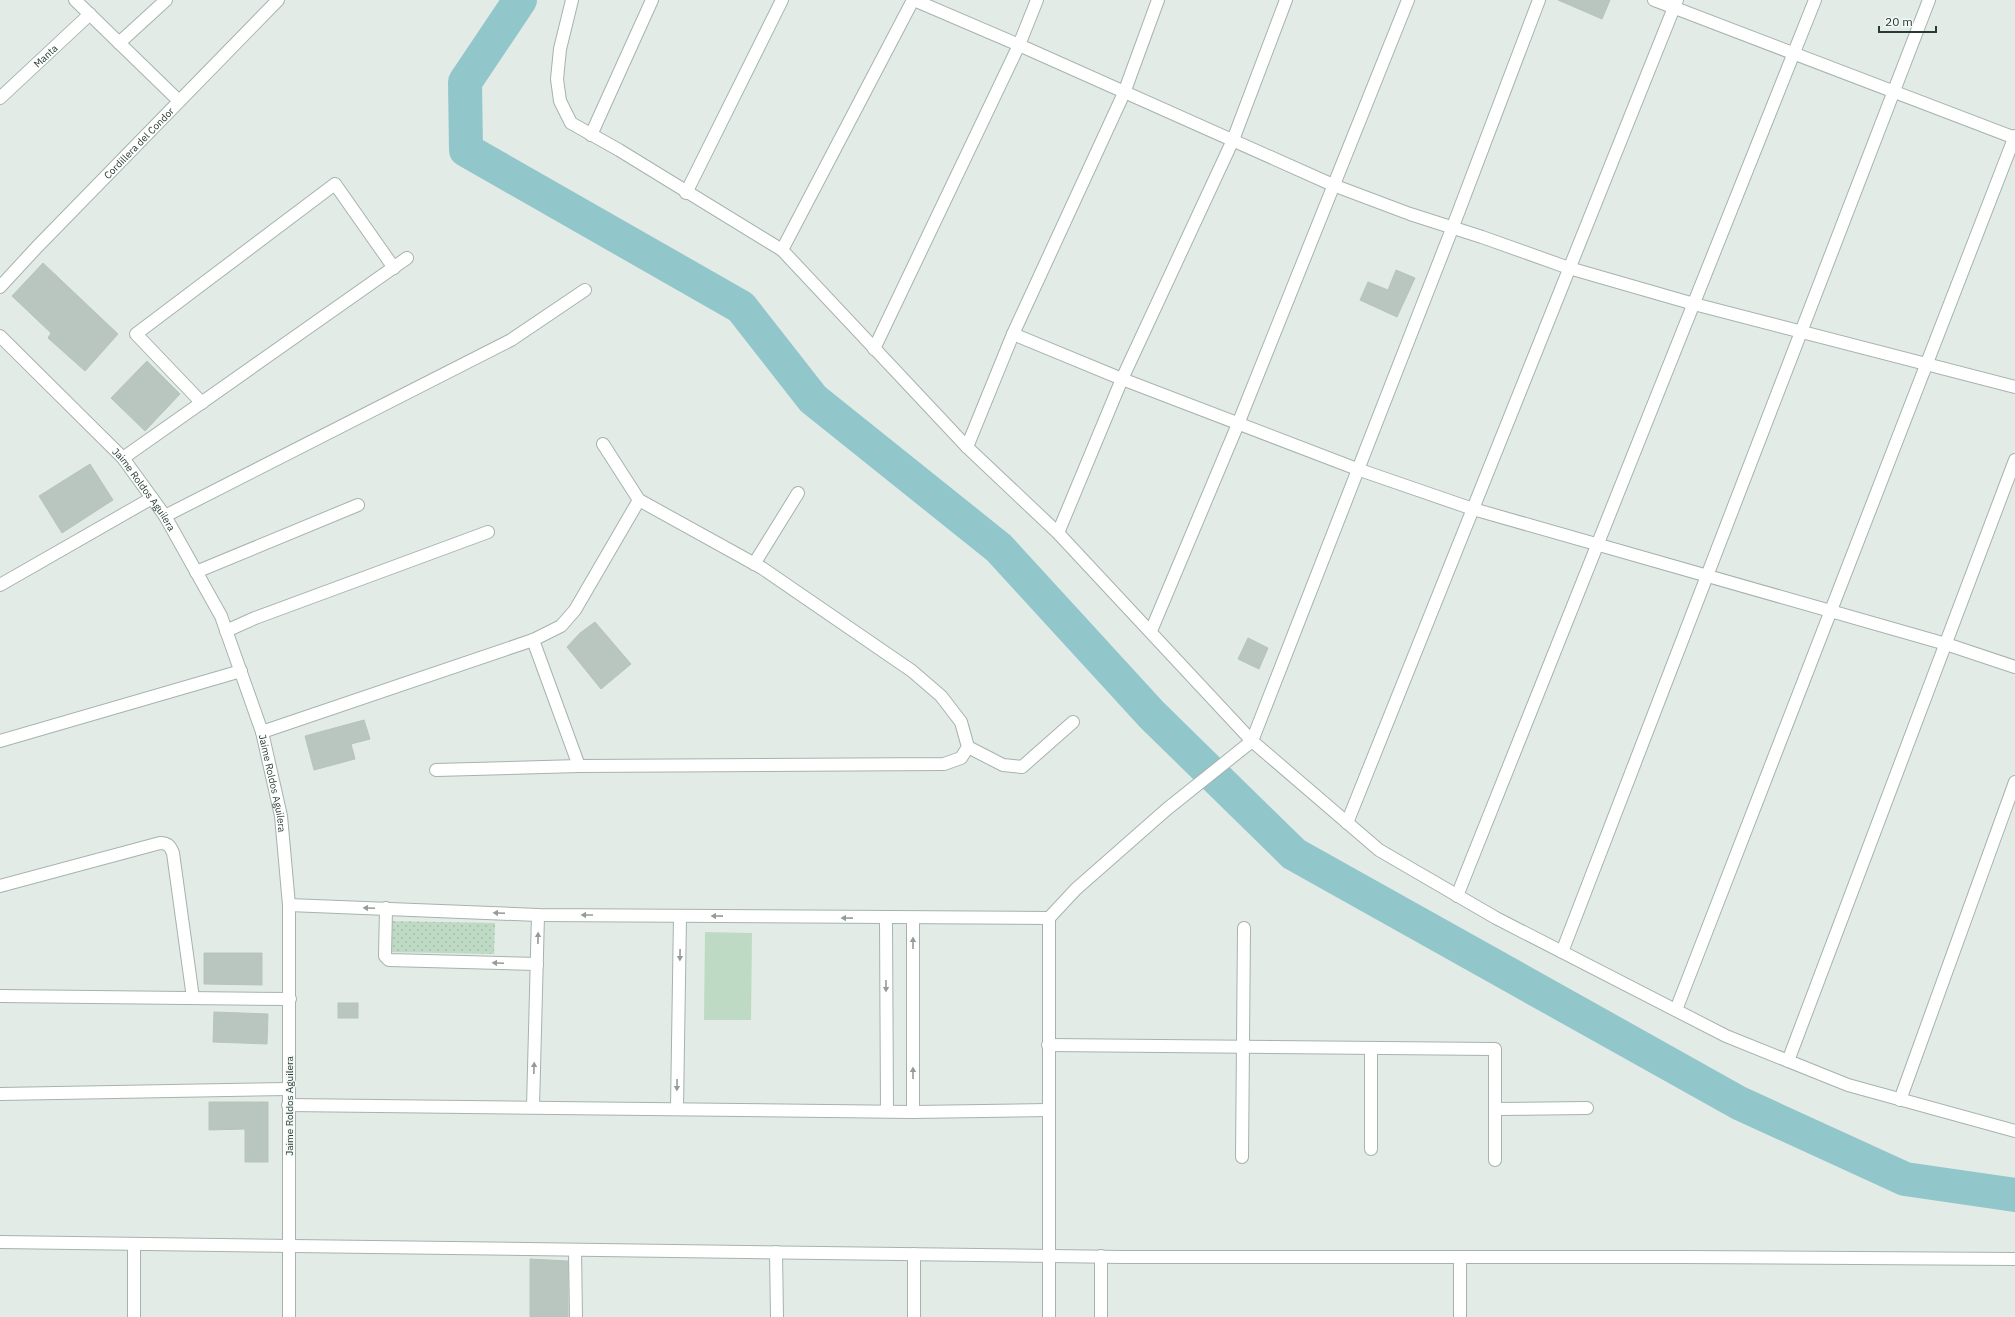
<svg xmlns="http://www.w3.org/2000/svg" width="2015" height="1317" viewBox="0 0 2015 1317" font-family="'IBM Plex Sans',sans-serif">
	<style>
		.park { fill: url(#park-dots) }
		.garden { fill: #bedac4 }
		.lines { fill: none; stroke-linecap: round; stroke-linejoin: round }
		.river { stroke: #91c6cb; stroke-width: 34 }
		.building { fill: #b9c6c0; stroke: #b6c4be }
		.minor-casing { stroke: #a6b3ad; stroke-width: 14 }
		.minor { stroke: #fff; stroke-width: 12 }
		.oneway { fill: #929d99 }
		.labels { text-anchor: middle; stroke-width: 3; stroke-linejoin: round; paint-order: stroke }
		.street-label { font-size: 10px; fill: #253b33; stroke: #f3f8f6 }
	</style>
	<defs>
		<pattern id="park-dots" width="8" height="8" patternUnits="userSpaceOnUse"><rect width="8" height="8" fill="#bedac4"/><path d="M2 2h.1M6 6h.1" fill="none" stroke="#a3bca9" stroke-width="1.8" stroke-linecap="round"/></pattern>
	</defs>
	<rect width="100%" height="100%" fill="#e3ebe7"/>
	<!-- park -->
	<polygon class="park" points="388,921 495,923 494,954 388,952"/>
	<!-- garden -->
	<polygon class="garden" points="705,932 752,933 751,1020 704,1020"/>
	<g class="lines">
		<!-- river -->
		<polyline class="river" points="520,0 465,82 466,150 741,307 813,399 999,548 1152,715 1294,854 1739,1103 1905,1179 2015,1195"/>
	</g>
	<!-- building -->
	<g class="building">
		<polygon points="1558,0 1610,0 1602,19"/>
		<polygon points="43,263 118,334 85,371 48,338 51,333 12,296"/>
		<polygon points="1396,270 1415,278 1397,317 1360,300 1368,282 1388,290"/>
		<polygon points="147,361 180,394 145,431 111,398"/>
		<polygon points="90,464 113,500 62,533 39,496"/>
		<polygon points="595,622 631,664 601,689 567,647 580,633"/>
		<polygon points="1248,638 1268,648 1259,669 1238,659"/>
		<polygon points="364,720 370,739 351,744 355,759 314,770 305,736"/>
		<polygon points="204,953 262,953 262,985 204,984"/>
		<rect x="338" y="1003" width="20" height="15"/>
		<polygon points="214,1012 268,1014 267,1044 213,1042"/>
		<polygon points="209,1102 268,1102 268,1162 245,1162 245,1129 209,1130"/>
		<polygon points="530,1259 568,1261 568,1317 530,1317"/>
	</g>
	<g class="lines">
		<!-- minor casing -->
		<g class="minor-casing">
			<g id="minor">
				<polyline points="75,0 179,101"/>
				<polyline points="572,0 560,49 557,79 560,101 571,123 619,150 782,250 967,447 1058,533 1252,741 1379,850 1496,918 1726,1036 1848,1085 2015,1131"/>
				<polyline points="914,0 1019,45 1333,185 1410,214 1482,237 1569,268 1694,304 2015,387"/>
				<polyline points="1654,0 2015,138"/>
				<polyline points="119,43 166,0"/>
				<path id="s1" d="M0 98 90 14"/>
				<polyline points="591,135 652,0"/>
				<polyline points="686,193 782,0"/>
				<polyline points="782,250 913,0"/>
				<path id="s2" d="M0 287 37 247 278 0"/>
				<polyline points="1013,334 1122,379 1357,469 1473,509 1946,644 2015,667"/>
				<path id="s3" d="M0 336 123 458 165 516 221 616 262 732 281 816 289 905V1317"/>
				<polyline points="874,349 1019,45 1037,0"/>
				<polyline points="202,403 136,334 335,184 394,268"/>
				<polyline points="967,447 1013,334 1124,93 1158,0"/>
				<polyline points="123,458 407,258"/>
				<polyline points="165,516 511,340 585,290"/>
				<polyline points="1058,533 1122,379 1233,140 1286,0"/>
				<polyline points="754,564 798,493"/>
				<polyline points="196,572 358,505"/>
				<polyline points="0,585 152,498"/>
				<polyline points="226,631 255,618 488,532"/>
				<polyline points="1151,631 1238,424 1408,0"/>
				<polyline points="533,640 579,766"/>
				<polyline points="262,732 533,640 561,626 575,610 639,500"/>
				<polyline points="0,741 241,671"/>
				<polyline points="968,747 1003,765 1022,767 1073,722"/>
				<polyline points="436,770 579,766 944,764 961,758 968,747 961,722 941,696 912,671 762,568 639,500 603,444"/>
				<polyline points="1347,823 1677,0"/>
				<path d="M0 886 160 843C168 843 170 846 173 853L193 998"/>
				<polyline points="1457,896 1815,0"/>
				<polyline points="289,905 538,915 1049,918"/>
				<polyline points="386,908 385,956 389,960 537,964"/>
				<polyline points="886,919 887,1111"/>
				<polyline points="1562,952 1929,0"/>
				<polyline points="0,996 290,999"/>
				<polyline points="1676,1010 2015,136"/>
				<polyline points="1048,1045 1495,1049 1495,1160"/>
				<polyline points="1371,1048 1371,1149"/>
				<polyline points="1788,1061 2015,460"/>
				<polyline points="0,1094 289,1089"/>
				<polyline points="1900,1100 2015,782"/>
				<polyline points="288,1105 913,1112 1048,1110"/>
				<polyline points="533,1107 538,915"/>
				<polyline points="677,1108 680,916"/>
				<polyline points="1495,1109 1587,1108"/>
				<polyline points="913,1112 913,919"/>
				<polyline points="1242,1157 1244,928"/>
				<polyline points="0,1242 1123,1257 1683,1257 2015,1259"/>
				<polyline points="575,1250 576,1317"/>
				<polyline points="776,1252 777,1317"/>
				<polyline points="134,1317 134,1244"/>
				<polyline points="914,1317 914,1254"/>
				<polyline points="1049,1317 1049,918 1076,889 1167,809 1252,741 1452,229 1539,0"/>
				<polyline points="1101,1317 1101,1256"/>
				<polyline points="1460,1317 1460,1257"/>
			</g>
		</g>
		<!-- minor -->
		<use href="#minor" class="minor"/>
	</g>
	<!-- one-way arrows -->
	<defs><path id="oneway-solid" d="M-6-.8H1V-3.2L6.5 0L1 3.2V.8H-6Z"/></defs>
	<g class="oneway">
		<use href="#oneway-solid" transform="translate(369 908) rotate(-178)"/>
		<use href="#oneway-solid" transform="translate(499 913) rotate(-178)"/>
		<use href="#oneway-solid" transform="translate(587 915) rotate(-180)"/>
		<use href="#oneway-solid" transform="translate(717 916) rotate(-179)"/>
		<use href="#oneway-solid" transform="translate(847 918) rotate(-179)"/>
		<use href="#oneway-solid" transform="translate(538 938) rotate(-89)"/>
		<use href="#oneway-solid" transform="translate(913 943) rotate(-90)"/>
		<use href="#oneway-solid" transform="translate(680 955) rotate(91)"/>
		<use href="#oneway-solid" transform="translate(498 963) rotate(-178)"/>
		<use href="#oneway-solid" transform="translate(886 986) rotate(90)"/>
		<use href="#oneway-solid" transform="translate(534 1068) rotate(-88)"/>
		<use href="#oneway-solid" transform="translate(913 1073) rotate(-90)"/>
		<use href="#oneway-solid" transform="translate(677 1085) rotate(91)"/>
	</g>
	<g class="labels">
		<!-- street labels -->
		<g class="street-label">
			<text dy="4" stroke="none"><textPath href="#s1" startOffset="62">Manta</textPath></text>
			<text dy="4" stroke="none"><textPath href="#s2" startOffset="200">Cordillera del Condor</textPath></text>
			<text dy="4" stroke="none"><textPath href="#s3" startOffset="211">Jaime Roldos Aguilera</textPath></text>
			<text dy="4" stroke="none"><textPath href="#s3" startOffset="535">Jaime Roldos Aguilera</textPath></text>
			<text transform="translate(289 1106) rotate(-90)" y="4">Jaime Roldos Aguilera</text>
		</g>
	</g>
	<!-- scale -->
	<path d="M1879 26v6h57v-6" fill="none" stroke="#253b33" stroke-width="2"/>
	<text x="1885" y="26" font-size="12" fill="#253b33" stroke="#f3f8f6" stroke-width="3" paint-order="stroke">20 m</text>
</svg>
